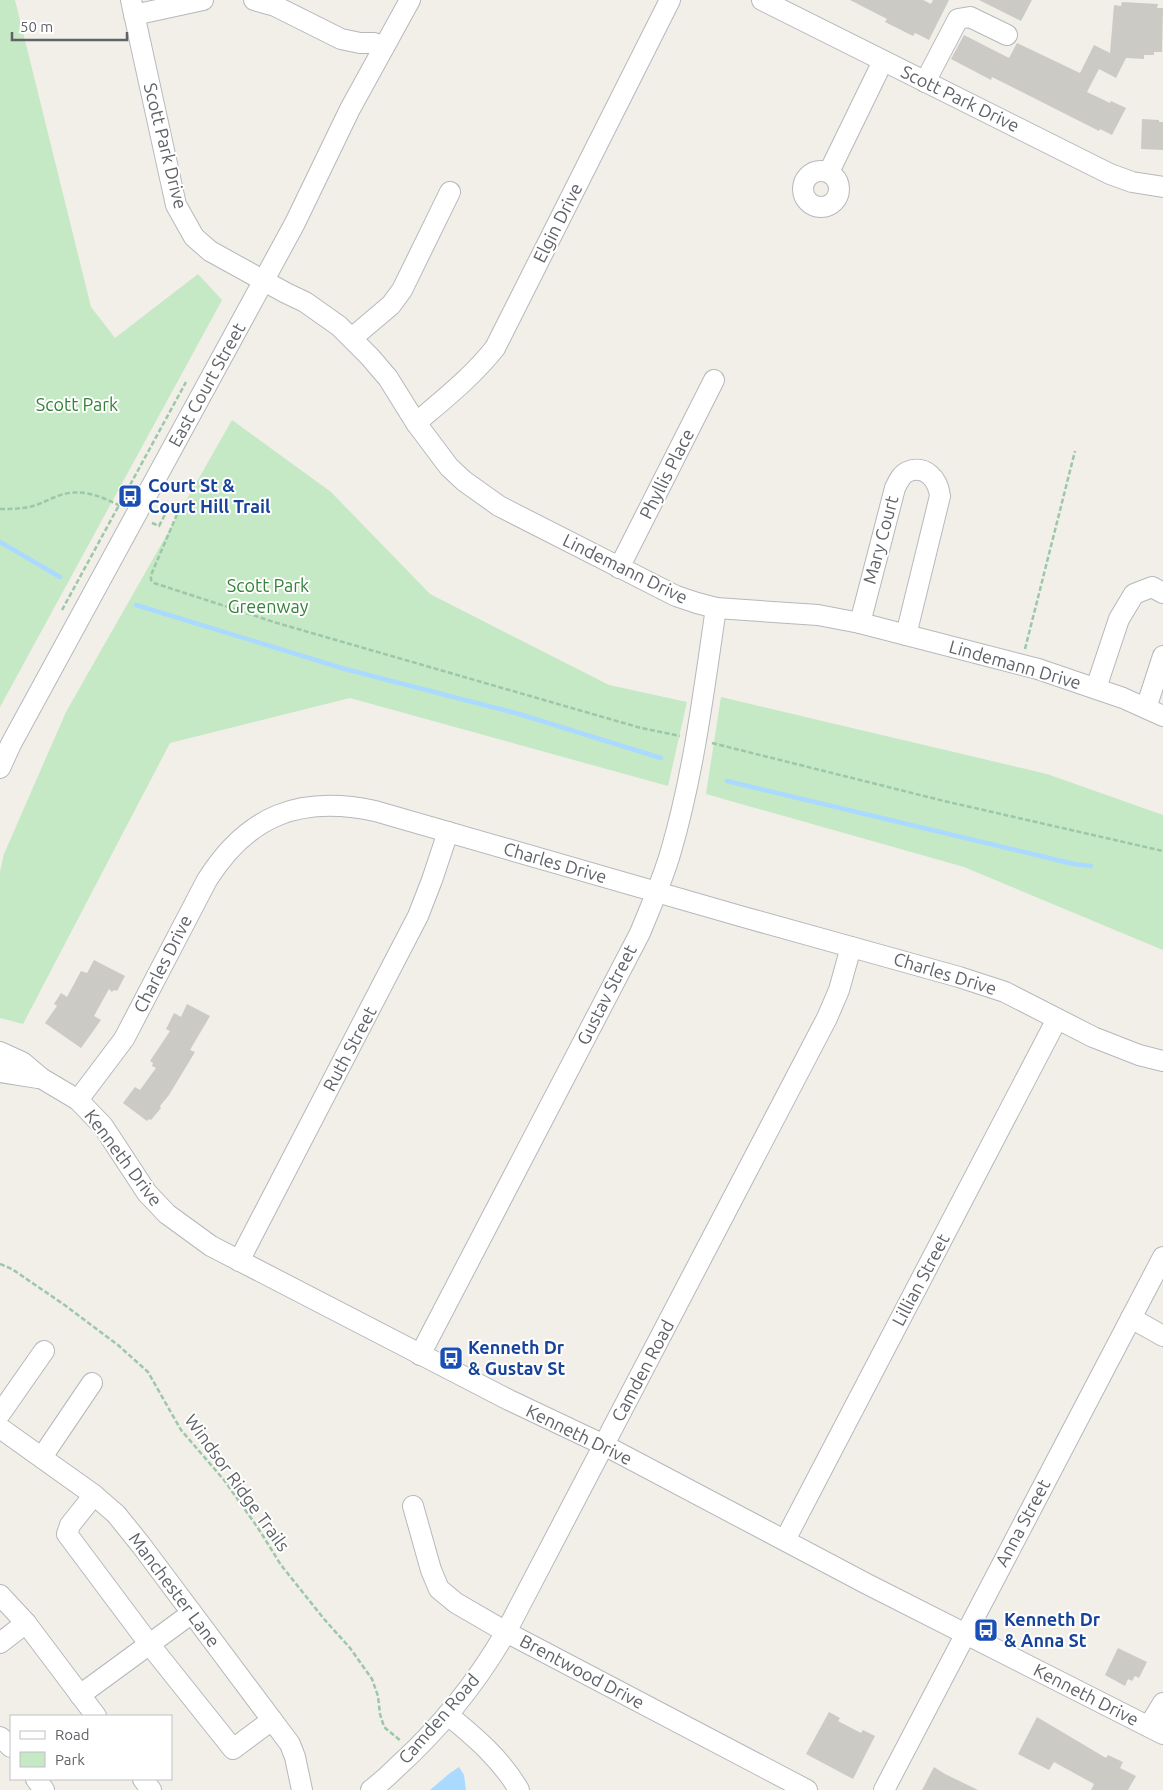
<svg xmlns="http://www.w3.org/2000/svg" width="1163" height="1790" viewBox="0 0 1163 1790" font-family="Ubuntu,sans-serif">
	<style>
		.green { fill: #c5e8c5 }
		.water { fill: #aadaff }
		.lines { fill: none; stroke-linecap: round; stroke-linejoin: round }
		.stream { stroke: #aadaff; stroke-width: 4.5 }
		.building { fill: #cccac5 }
		.minor-casing { stroke: #b5b8bc; stroke-width: 22 }
		.path { stroke: #9cc7a9; stroke-width: 2.5; stroke-dasharray: 5 2.5; stroke-linecap: butt }
		.minor { stroke: #fff; stroke-width: 20 }
		.labels { text-anchor: middle; stroke-width: 4; stroke-linejoin: round; paint-order: stroke }
		.street-label { font-size: 18px; fill: #5f6368; stroke: #fff }
		.park-label { font-size: 18px; fill: #348238; stroke: #fff }
		.transit-label { font-size: 18px; font-weight: bold; fill: #164399; stroke: #fff; text-anchor: start }
	</style>
	<rect width="100%" height="100%" fill="#f1efe8"/>
	<!-- green -->
	<g class="green">
		<polygon points="0,0 15,0 91,307 115,338 198,274 222,300 0,707"/>
		<polygon points="232,420 331,492 430,594 609,685 687,702 668,786 350,698 170,743 23,1024 0,1018 0,872 4,854 66,712"/>
		<polygon points="721,697 1047,774 1163,815 1163,950 964,867 706,794"/>
	</g>
	<!-- water -->
	<polygon class="water" points="459,1767 464,1775 466,1790 430,1790 450,1773"/>
	<g class="lines">
		<!-- stream -->
		<g class="stream">
			<polyline points="0,542 60,577"/>
			<polyline points="136,605 345,669 519,714 661,758"/>
			<polyline points="727,781 1074,864 1091,866"/>
		</g>
	</g>
	<!-- building -->
	<g class="building">
		<polygon points="850,0 923,0 931,4 933,0 949,0 929,40 915,33 913,36 885,22 887,19"/>
		<polygon points="979,0 1032,0 1021,21"/>
		<polygon points="1122,2 1158,4 1157,8 1163,8 1162,52 1154,52 1154,55 1144,55 1144,59 1126,58 1116,78 1099,69 1087,92 1110,103 1111,101 1126,108 1112,135 1100,129 1099,131 992,77 991,80 951,59 964,35 1009,58 1017,43 1080,73 1094,45 1110,53 1114,5 1121,6"/>
		<polygon points="1142,119 1159,120 1159,122 1163,122 1163,150 1141,149"/>
		<polygon points="94,960 125,976 117,991 114,990 112,992 109,989 94,1016 101,1020 81,1048 45,1023 57,1006 54,1004 61,993 67,997 81,971 87,973"/>
		<polygon points="187,1004 210,1016 190,1050 195,1052 169,1095 160,1106 161,1108 151,1120 149,1119 147,1121 123,1103 135,1087 140,1090 156,1068 152,1066 153,1063 150,1061 170,1031 166,1029 174,1013 181,1017"/>
		<polygon points="1118,1648 1147,1662 1139,1678 1135,1676 1132,1681 1128,1679 1125,1686 1105,1675"/>
		<polygon points="829,1712 840,1718 838,1721 861,1733 863,1730 875,1736 853,1779 806,1754"/>
		<polygon points="1037,1717 1106,1758 1108,1755 1123,1762 1120,1768 1136,1776 1128,1790 1091,1790 1094,1784 1054,1762 1049,1770 1018,1754"/>
		<polygon points="934,1767 945,1774 978,1790 922,1790"/>
	</g>
	<g class="lines">
		<!-- minor casing -->
		<g class="minor-casing">
			<g id="minor">
				<polyline points="131,0 176,205 194,237 210,251 286,293 305,302 339,326 370,357 388,378 416,423 449,467 464,481 499,506 676,596 697,603 716,608 818,615 860,623 1038,669 1123,698 1163,716"/>
				<polyline points="254,0 275,6 341,39 360,43 374,43 384,47"/>
				<polyline points="762,0 1110,174 1132,182 1163,187"/>
				<polyline points="134,15 203,0"/>
				<polyline points="925,82 958,19 970,17 1007,35"/>
				<circle cx="821" cy="189" r="18"/>
				<polyline points="829,172 883,61"/>
				<polyline points="352,338 391,305 402,290 450,192"/>
				<path d="M416 423C444 399 472 377 495 348L670 0"/>
				<polyline points="619,568 714,380"/>
				<path d="M860 623 895 488C898 482 901 475 907 472 925 464 938 479 940 496L906 635"/>
				<polyline points="1096,688 1119,619 1134,594 1152,587 1163,593"/>
				<polyline points="1146,708 1163,656"/>
				<polyline points="0,768 11,744 264,280 295,223 350,109 410,0"/>
				<polyline points="0,1052 22,1062 41,1078 78,1100 103,1126 147,1193 167,1214 211,1246 509,1400 604,1445 867,1584 1163,1734"/>
				<polyline points="0,1072 38,1078"/>
				<path d="M78 1100 124 1039 207 880C248 815 300 795 375 811L747 918 959 977 1005 992 1093 1037 1139 1055 1163 1061"/>
				<polyline points="239,1261 418,916 432,880 448,832"/>
				<polyline points="1131,1318 1163,1336"/>
				<path d="M420 1355 640 933C651 906 663 879 671 851 694 772 704 689 716 608"/>
				<polyline points="0,1414 44,1351"/>
				<polyline points="0,1428 94,1495 116,1514 141,1545 290,1744 295,1757 302,1790"/>
				<polyline points="42,1457 92,1383"/>
				<polyline points="94,1495 70,1525 67,1534 150,1645 233,1749 272,1720"/>
				<polyline points="413,1506 431,1570 439,1589 456,1603 506,1632 807,1790"/>
				<polyline points="785,1540 1057,1019"/>
				<polyline points="0,1595 26,1623 96,1716"/>
				<polyline points="0,1643 26,1623"/>
				<polyline points="80,1695 192,1613"/>
				<path d="M448 1715C475 1737 501 1759 519 1790"/>
				<polyline points="1149,1726 1163,1703"/>
				<polyline points="0,1737 11,1747"/>
				<polyline points="36,1779 44,1790"/>
				<polyline points="143,1779 151,1790"/>
				<path d="M371 1790C380 1783 389 1775 397 1767 440 1728 477 1682 506 1632L827 1018 839 990 851 947"/>
				<polyline points="884,1790 1163,1257"/>
			</g>
		</g>
		<!-- path -->
		<g class="path">
			<path d="M0 509C13 509 26 509 39 504 47 501 55 496 64 494 84 489 103 497 120 506"/>
			<polyline points="152,523 159,526 170,505 176,508 178,512 151,575 151,580 154,583 277,623 641,728 680,736"/>
			<polyline points="62,610 186,382"/>
			<polyline points="1025,649 1075,451"/>
			<polyline points="712,743 944,801 1163,851"/>
			<polyline points="0,1264 12,1269 66,1306 118,1345 148,1372 181,1430 224,1480 258,1528 281,1565 324,1619 350,1648 372,1679 378,1696 380,1714 384,1727 401,1741"/>
		</g>
		<!-- minor -->
		<use href="#minor" class="minor"/>
	</g>
	<!-- icons -->
	<defs>
		<g id="bus-square" transform="scale(1.25)"><rect x="-9" y="-9" width="18" height="18" rx="4" fill="#1a4fb4" stroke="#fff"/><path d="M-5-6H5V4H4V6H2V4H-2V6H-4V4H-5ZM-3.5-4V0h7V-4ZM-3.5 1.2v1.5H-2V1.2ZM2 1.2v1.5H3.5V1.2Z" fill="#fff"/></g>
	</defs>
	<g fill-rule="evenodd">
		<use href="#bus-square" x="130" y="496"/>
		<use href="#bus-square" x="451" y="1358"/>
		<use href="#bus-square" x="986" y="1630"/>
	</g>
	<g class="labels">
		<!-- street labels -->
		<g class="street-label">
			<text transform="translate(960 99) rotate(26)" y="6">Scott Park Drive</text>
			<text transform="translate(165 146) rotate(76)" y="6">Scott Park Drive</text>
			<text transform="translate(558 223) rotate(-63)" y="6">Elgin Drive</text>
			<text transform="translate(207 385) rotate(-61)" y="6">East Court Street</text>
			<text transform="translate(667 474) rotate(-63)" y="6">Phyllis Place</text>
			<text transform="translate(881 540) rotate(-75)" y="6">Mary Court</text>
			<text transform="translate(625 569) rotate(26)" y="6">Lindemann Drive</text>
			<text transform="translate(1015 665) rotate(16)" y="6">Lindemann Drive</text>
			<text transform="translate(555 863) rotate(16)" y="6">Charles Drive</text>
			<text transform="translate(163 964) rotate(-63)" y="6">Charles Drive</text>
			<text transform="translate(945 974) rotate(17)" y="6">Charles Drive</text>
			<text transform="translate(607 995) rotate(-63)" y="6">Gustav Street</text>
			<text transform="translate(350 1049) rotate(-62)" y="6">Ruth Street</text>
			<text transform="translate(123 1158) rotate(53)" y="6">Kenneth Drive</text>
			<text transform="translate(921 1280) rotate(-62)" y="6">Lillian Street</text>
			<text transform="translate(643 1371) rotate(-62)" y="6">Camden Road</text>
			<text transform="translate(579 1435) rotate(26)" y="6">Kenneth Drive</text>
			<text transform="translate(237 1483) rotate(54)" y="6">Windsor Ridge Trails</text>
			<text transform="translate(1023 1523) rotate(-62)" y="6">Anna Street</text>
			<text transform="translate(174 1590) rotate(53)" y="6">Manchester Lane</text>
			<text transform="translate(582 1672) rotate(28)" y="6">Brentwood Drive</text>
			<text transform="translate(1086 1695) rotate(27)" y="6">Kenneth Drive</text>
			<text transform="translate(439 1719) rotate(-49)" y="6">Camden Road</text>
		</g>
		<!-- park labels -->
		<g class="park-label">
			<text x="77" y="411">Scott Park</text>
			<text x="268" y="592">Scott Park<tspan x="268" dy="21">Greenway</tspan></text>
		</g>
		<!-- transit labels -->
		<g class="transit-label">
			<text x="148" y="492">Court St &amp;<tspan x="148" dy="21">Court Hill Trail</tspan></text>
			<text x="468" y="1354">Kenneth Dr<tspan x="468" dy="21">&amp; Gustav St</tspan></text>
			<text x="1004" y="1626">Kenneth Dr<tspan x="1004" dy="21">&amp; Anna St</tspan></text>
		</g>
	</g>
	<!-- legend -->
	<rect x="10" y="1715" width="162" height="65" fill="#ffffff" stroke="#bfc1c3"/>
	<rect x="20" y="1731" width="25" height="8" fill="#ffffff" stroke="#bfc1c3"/>
	<text x="55" y="1740" font-size="15" fill="#5f6368">Road</text>
	<rect x="20" y="1752" width="25" height="15" fill="#c5e8c5" stroke="#bfc1c3"/>
	<text x="55" y="1765" font-size="15" fill="#5f6368">Park</text>
	<!-- scale -->
	<path d="M12 32v8h115v-8" fill="none" stroke="#5f6368" stroke-width="2.5"/>
	<text x="20" y="32" font-size="15" fill="#5f6368" stroke="#ffffff" stroke-width="4" paint-order="stroke">50 m</text>
</svg>
